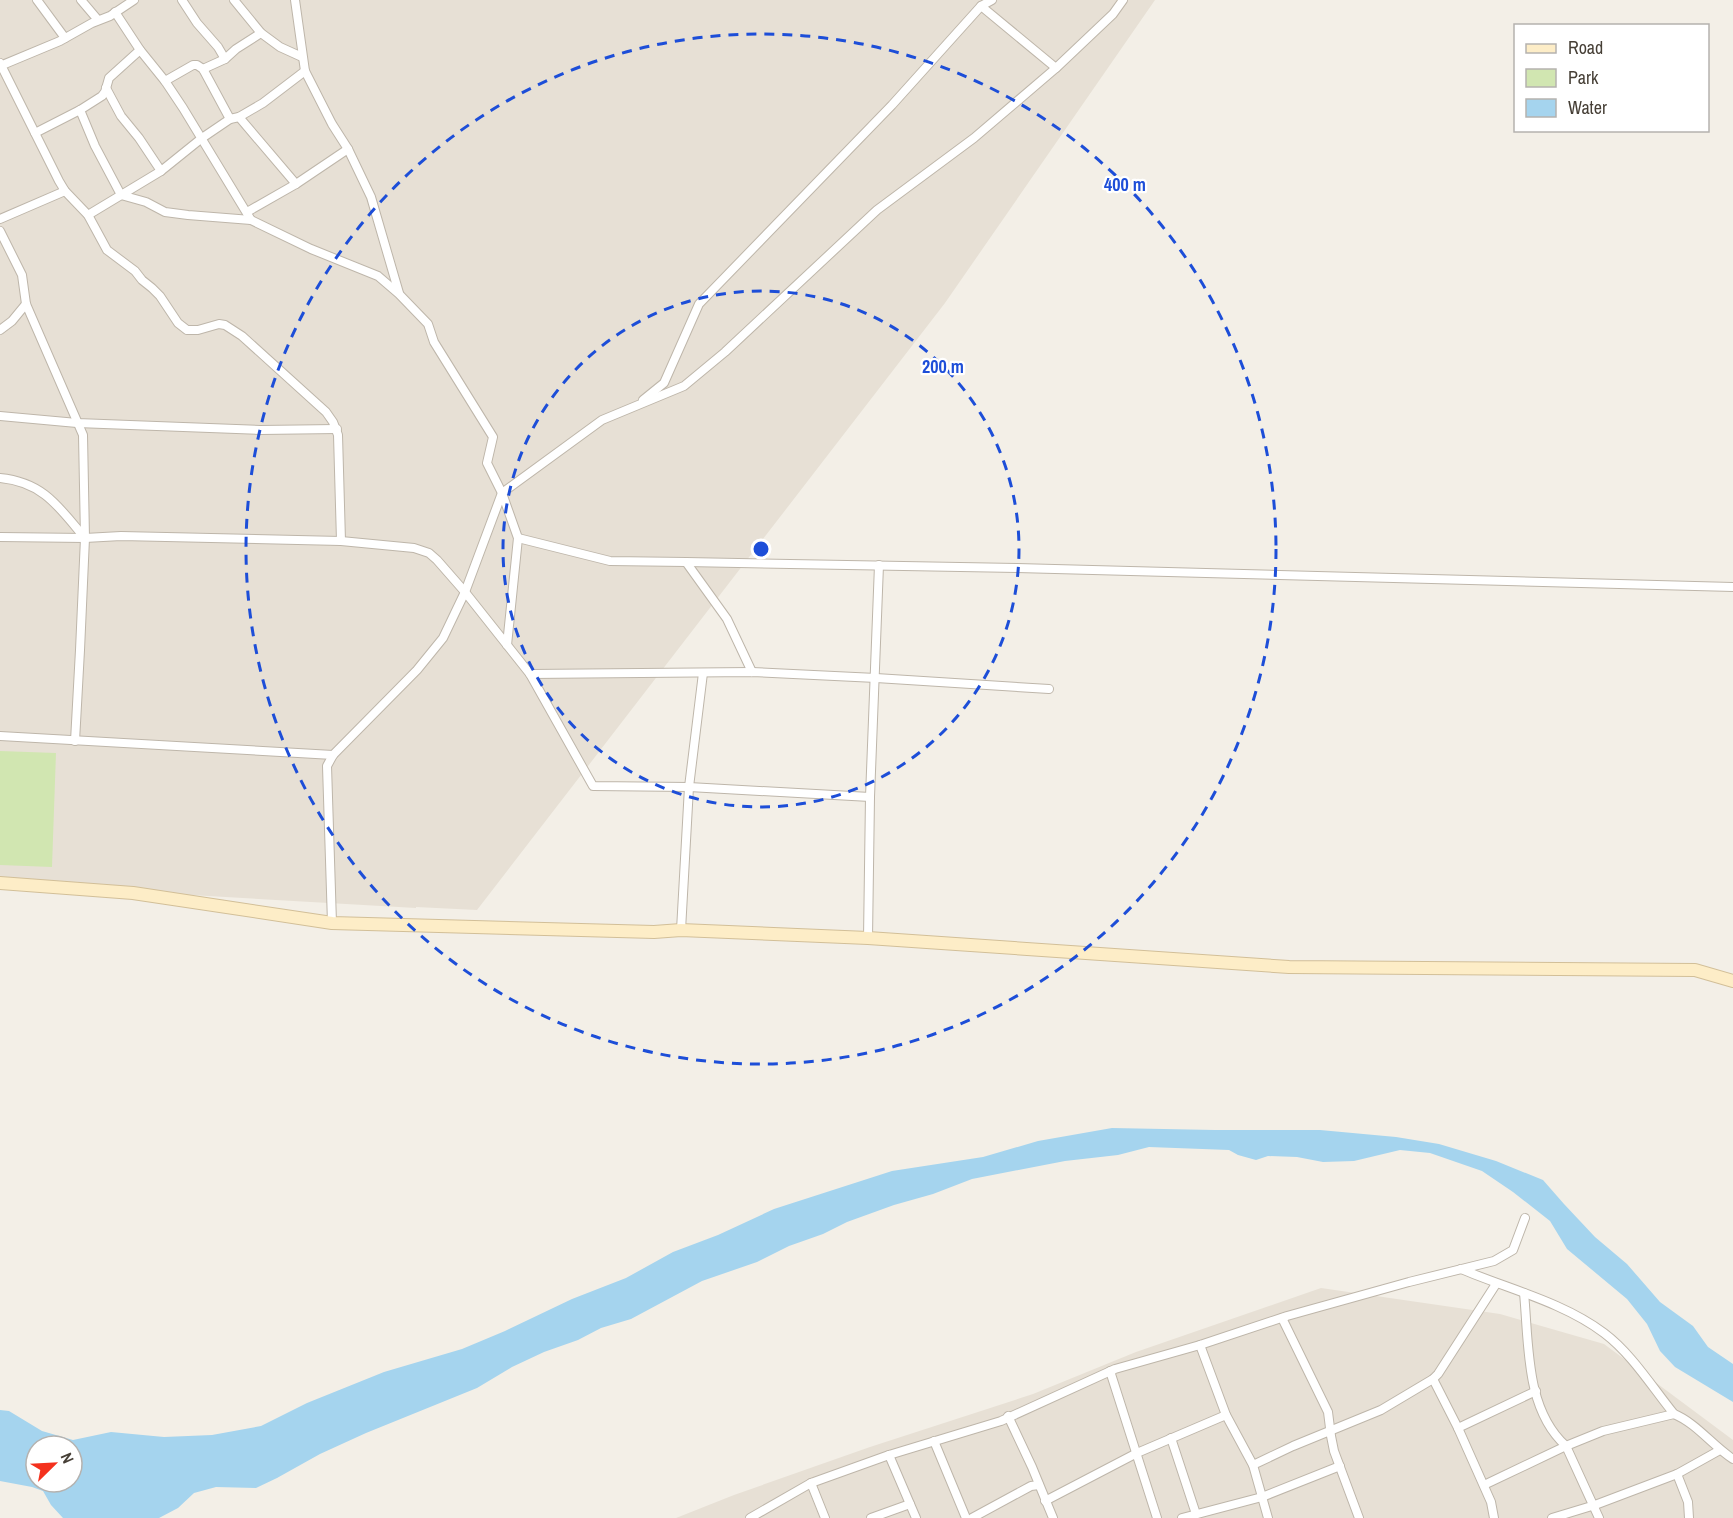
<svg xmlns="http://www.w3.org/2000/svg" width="1733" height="1518" viewBox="0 0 1733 1518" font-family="'Archivo Narrow',sans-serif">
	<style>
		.residential { fill: #e7e0d5 }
		.green { fill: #d1e6b1 }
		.water { fill: #a5d4ee; fill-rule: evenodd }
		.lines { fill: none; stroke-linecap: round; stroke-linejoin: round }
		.street-casing { stroke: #beb6aa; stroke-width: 10 }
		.secondary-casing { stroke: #d2bf98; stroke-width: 14 }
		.street { stroke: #fff; stroke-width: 8 }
		.secondary { stroke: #fdedc7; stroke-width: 12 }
		.ring { fill: none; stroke: #1d4ed8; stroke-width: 3; stroke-dasharray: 10 8 }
		.centre { fill: #1d4ed8; stroke: #fff; stroke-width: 3 }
		.ring-label { font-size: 18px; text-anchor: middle; font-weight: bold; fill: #1d4ed8; stroke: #fff; stroke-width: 4.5; stroke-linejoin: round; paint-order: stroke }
	</style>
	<rect width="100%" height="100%" fill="#f3efe7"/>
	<!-- residential -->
	<g class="residential">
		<polygon points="0,0 1155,0 945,303 477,910 416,907 416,908 0,884"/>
		<polygon points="1321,1288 1500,1314 1604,1344 1733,1440 1733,1518 676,1518 734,1495 870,1447 1033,1394 1136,1352"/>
	</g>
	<!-- green -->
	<polygon class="green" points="0,751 56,753 52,867 0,865"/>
	<!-- water -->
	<path class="water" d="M1112 1128 1215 1130H1320L1396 1137 1439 1144 1496 1161 1543 1180 1564 1204 1595 1237 1627 1264 1660 1302 1693 1326 1708 1347 1733 1364V1402L1675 1367 1660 1351 1647 1324 1627 1299 1567 1249 1550 1221 1513 1192 1482 1171 1430 1153 1400 1150 1354 1161 1323 1162 1297 1157 1268 1156 1256 1160 1238 1155 1229 1150 1149 1147 1118 1155 1065 1161 972 1179 933 1194 894 1205 847 1222 823 1234 789 1246 757 1262 702 1281 631 1319 601 1328 578 1340 544 1352 512 1367 477 1388 366 1433 320 1454 277 1478 256 1488 216 1487 194 1493 178 1508 159 1518H63L51 1505 43 1491 32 1487 0 1481V1410L9 1411 42 1431 73 1440 111 1432 164 1437 212 1435 261 1426 307 1403 384 1372 462 1349 505 1331 572 1299 626 1278 673 1252 718 1235 774 1209 892 1171 983 1157 1038 1141ZM36 1446H72V1482H36Z"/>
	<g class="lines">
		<!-- street casing -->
		<g class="street-casing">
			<g id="street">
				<polyline points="37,0 65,38"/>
				<polyline points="81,0 98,20"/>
				<polyline points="182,0 197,23 218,47 225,59"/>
				<polyline points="234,0 261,33 280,47 302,57"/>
				<polyline points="295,0 305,71 332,124 348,149 371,197 399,293"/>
				<polyline points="981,6 1056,68"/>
				<polyline points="115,12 140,50 165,81 183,108 251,220 311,249 378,276 399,294 428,324 434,342 493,437 487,463 502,493 518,538 507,645"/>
				<polyline points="0,63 59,181 65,191 88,215 107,250 135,271 142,280 152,288 160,296 178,323 187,330 198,330 219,324 225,325 242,336 326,412 333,422 338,435 341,541"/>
				<polyline points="0,66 60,41 92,23 110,16 134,0"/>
				<polyline points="203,69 225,59 236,49 261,33"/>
				<polyline points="165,81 193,65 197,65 203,69 230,119"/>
				<polyline points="106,88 121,116 139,138 161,171"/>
				<polyline points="80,110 95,146 121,195 146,202 165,212 188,215 251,220"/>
				<polyline points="239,117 296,184"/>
				<polyline points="35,133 80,110 102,96 105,92 109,78 140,50"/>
				<polyline points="247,212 296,184 348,149"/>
				<polyline points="88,215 161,171 202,138 230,119 239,117 263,103 305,71"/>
				<polyline points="0,219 65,191"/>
				<polyline points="0,231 22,275 26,304 83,435 85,538 80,650 75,741"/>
				<polyline points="0,330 12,321 26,304"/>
				<polyline points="643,400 664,383 699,304 892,105 981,6 992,0"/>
				<polyline points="0,416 77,423 260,430 337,429"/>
				<path d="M0 478C43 482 59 507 84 537"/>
				<polyline points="0,537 85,538 121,536 341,541 414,548 429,553 437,560 465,592 530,674 593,786 689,787 870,797"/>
				<polyline points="518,538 610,561 686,562 727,619 752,672"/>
				<polyline points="686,562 1017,568 1733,587"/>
				<polyline points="530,674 752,672 876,678 1049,689"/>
				<polyline points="0,736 333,755"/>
				<polyline points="332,923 327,766 333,755 417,670 443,638 465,592 502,493 602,420 684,386 725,352 877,210 974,138 1056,68 1113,14 1123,0"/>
				<polyline points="681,930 689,787 703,673"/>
				<polyline points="868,938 870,797 879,565"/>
				<path d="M1461 1269C1508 1289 1563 1302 1604 1333 1632 1354 1652 1387 1674 1414 1696 1423 1713 1446 1733 1459"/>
				<path d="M1524 1293C1529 1344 1525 1409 1566 1446L1599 1518"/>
				<polyline points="1282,1318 1328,1412 1331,1436 1334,1451 1359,1518"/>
				<polyline points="1200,1345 1226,1415 1253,1465 1268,1518"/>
				<polyline points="1110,1371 1157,1518"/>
				<polyline points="1433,1379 1458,1428 1491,1502 1494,1518"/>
				<polyline points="1008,1416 1032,1467 1053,1518"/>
				<polyline points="1458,1428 1536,1391"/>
				<polyline points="1171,1438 1196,1514"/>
				<polyline points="934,1441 966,1518"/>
				<polyline points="889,1455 916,1518"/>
				<polyline points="1253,1465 1293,1446 1381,1410 1433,1379 1438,1374 1496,1284"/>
				<polyline points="1677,1474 1688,1502 1689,1518"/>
				<polyline points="811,1483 825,1518"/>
				<polyline points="1484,1485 1566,1446 1603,1431 1674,1414"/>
				<polyline points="1045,1501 1137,1453 1226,1415"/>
				<polyline points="750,1518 811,1483 889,1455 1001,1421 1115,1369 1200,1345 1287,1316 1409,1282 1494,1261 1513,1250 1525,1218"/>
				<polyline points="871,1518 910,1504"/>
				<polyline points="972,1518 1031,1486 1039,1485"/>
				<polyline points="1182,1518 1262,1497 1340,1466"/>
				<polyline points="1552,1518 1595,1505 1677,1474 1720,1450"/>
			</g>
		</g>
		<!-- secondary casing -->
		<g class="secondary-casing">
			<polyline id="secondary" points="0,883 133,893 332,923 654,932 681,930 868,938 1289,967 1695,970 1733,981"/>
		</g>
		<!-- street -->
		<use href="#street" class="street"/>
		<!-- secondary -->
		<use href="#secondary" class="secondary"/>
	</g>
	<!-- distance rings -->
	<g class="ring">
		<circle cx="761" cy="549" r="258"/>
		<circle cx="761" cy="549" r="515"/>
	</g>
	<circle cx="761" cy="549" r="9" class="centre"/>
	<g class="ring-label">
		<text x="1125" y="191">400 m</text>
		<text x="943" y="373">200 m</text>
	</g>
	<!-- legend -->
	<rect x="1514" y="24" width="195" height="108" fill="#ffffff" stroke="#b5b2af" stroke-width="1.5"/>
	<rect x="1526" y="44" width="30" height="9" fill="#fdedc7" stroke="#b5b2af" stroke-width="1.5"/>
	<text x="1568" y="54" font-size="18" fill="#463f36">Road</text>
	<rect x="1526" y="69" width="30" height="18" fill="#d1e6b1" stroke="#b5b2af" stroke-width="1.5"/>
	<text x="1568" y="84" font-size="18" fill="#463f36">Park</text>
	<rect x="1526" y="99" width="30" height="18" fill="#a5d4ee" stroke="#b5b2af" stroke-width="1.5"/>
	<text x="1568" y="114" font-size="18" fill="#463f36">Water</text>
	<!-- north arrow -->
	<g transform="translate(54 1464) rotate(66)"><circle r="28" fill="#ffffff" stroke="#b5b2af" stroke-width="1.5"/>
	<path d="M0-4.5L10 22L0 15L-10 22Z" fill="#f4311d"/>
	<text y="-9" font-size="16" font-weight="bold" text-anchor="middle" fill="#463f36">N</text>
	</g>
</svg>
